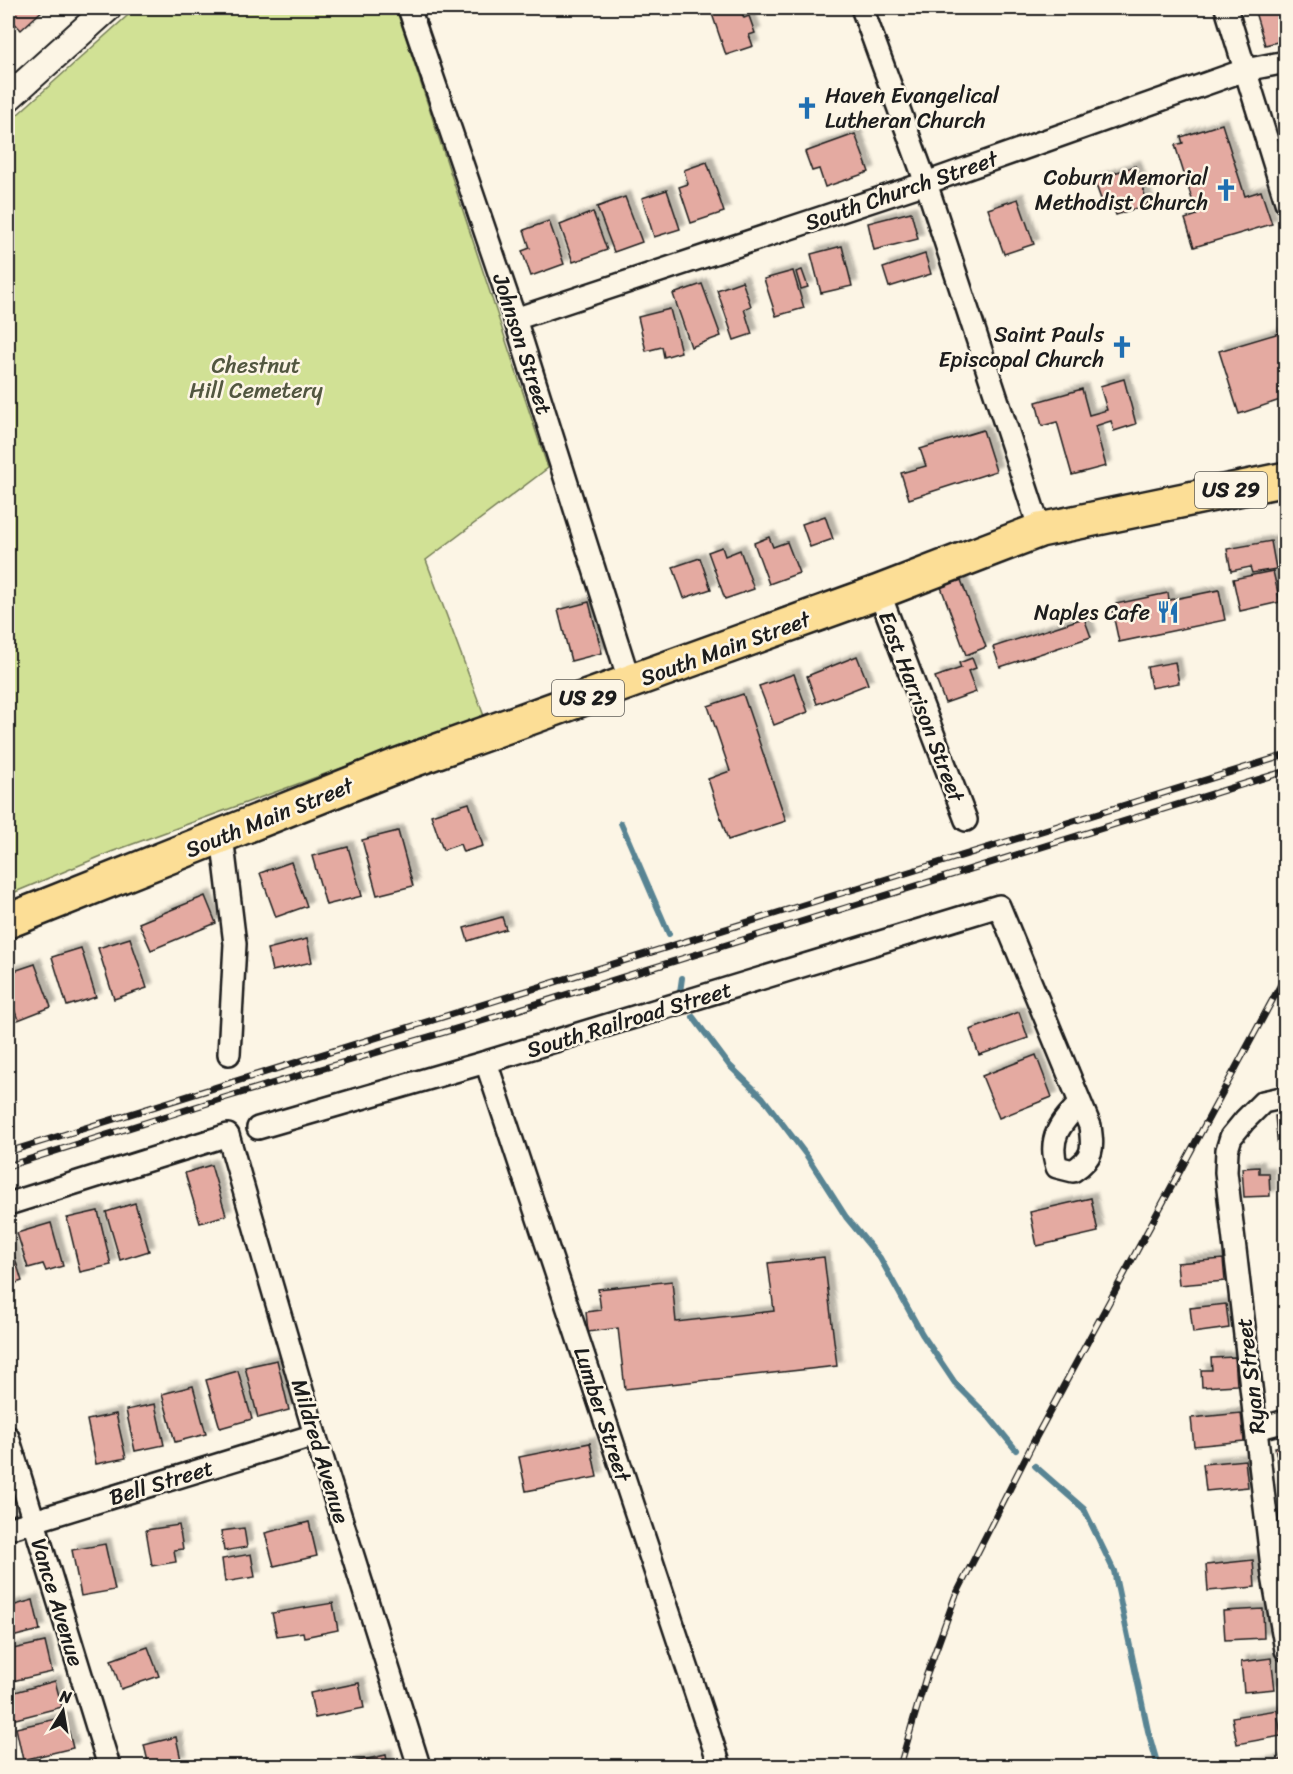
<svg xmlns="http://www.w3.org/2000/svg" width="1293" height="1774" viewBox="0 0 1293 1774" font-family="Sriracha,sans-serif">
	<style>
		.green { fill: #d1e195; stroke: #767e58; stroke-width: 1.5 }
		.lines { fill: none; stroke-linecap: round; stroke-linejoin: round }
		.stream { stroke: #598493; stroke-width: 6 }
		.building { fill: #e4aaa1; stroke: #1c1c1c; stroke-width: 1.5; filter: url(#shadow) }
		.minor-casing { stroke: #1c1c1c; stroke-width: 26 }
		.tertiary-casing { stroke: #1c1c1c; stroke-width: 30 }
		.primary-casing { stroke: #1c1c1c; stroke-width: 38 }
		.minor { stroke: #fcf5e5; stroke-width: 21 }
		.tertiary { stroke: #fcf5e5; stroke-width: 26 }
		.primary { stroke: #fcde96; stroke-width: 33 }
		.rail-casing { stroke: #1c1c1c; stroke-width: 7 }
		.rail { stroke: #fcf5e5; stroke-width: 4.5; stroke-dasharray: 14; stroke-linecap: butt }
		.labels { text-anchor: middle; stroke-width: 5; stroke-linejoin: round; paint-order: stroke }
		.shield { fill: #fcf5e5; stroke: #5f5d58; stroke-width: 1.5 }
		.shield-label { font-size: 21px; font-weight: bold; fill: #1c1c1c }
		.poi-label { font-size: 22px; fill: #1c1c1c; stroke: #fcf5e5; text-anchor: end }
		.street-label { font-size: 22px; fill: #1c1c1c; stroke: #fcf5e5 }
		.park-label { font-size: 22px; fill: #525740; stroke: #fcf5e5 }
	</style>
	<defs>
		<filter id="shadow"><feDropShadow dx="5.5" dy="-5.5" stdDeviation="1.5" flood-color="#0004"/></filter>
	</defs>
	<rect width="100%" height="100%" fill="#fcf5e5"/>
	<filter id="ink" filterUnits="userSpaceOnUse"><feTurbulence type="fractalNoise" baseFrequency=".0167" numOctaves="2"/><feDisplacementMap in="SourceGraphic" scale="12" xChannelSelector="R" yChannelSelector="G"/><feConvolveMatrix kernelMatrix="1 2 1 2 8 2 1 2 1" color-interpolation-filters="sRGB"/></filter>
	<g filter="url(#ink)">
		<!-- green -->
		<polygon class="green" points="136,8 396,8 548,468 426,560 484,716 111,852 8,895 8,123"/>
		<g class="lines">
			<!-- stream -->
			<g class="stream">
				<polyline points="621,823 669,934"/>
				<polyline points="680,992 682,978"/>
				<polyline points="693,1017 729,1065 763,1098 807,1156 846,1217 880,1258 922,1334 955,1383 990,1418 1016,1450"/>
				<polyline points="1035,1466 1084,1509 1114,1571 1148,1731 1158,1766"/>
			</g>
		</g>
		<!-- building -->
		<g class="building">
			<polygon points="8,8 45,8 21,30 8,16"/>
			<polygon points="710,8 740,8 744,18 749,16 755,33 749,35 753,46 726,55"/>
			<polygon points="1271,8 1286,8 1286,40 1265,45 1255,12"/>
			<polygon points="1222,124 1245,196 1261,191 1272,224 1194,247 1185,219 1197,215 1175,145 1183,143 1181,137"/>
			<polygon points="855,134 869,172 825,187 819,169 812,171 805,152"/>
			<polygon points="707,162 724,212 691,223 679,187 688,184 684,170"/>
			<polygon points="1135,166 1148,204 1116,215 1112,204 1104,207 1094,180"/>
			<polygon points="667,190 680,229 654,237 642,198"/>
			<polygon points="625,197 642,242 614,252 597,207"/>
			<polygon points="1018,199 1034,244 1004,254 988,209"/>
			<polygon points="593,212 607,250 573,262 560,225"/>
			<polygon points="911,212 918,239 874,250 868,223"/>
			<polygon points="549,221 564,264 531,276 522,251 530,248 524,230"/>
			<polygon points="842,246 852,286 821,293 811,254"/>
			<polygon points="925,254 931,274 889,287 883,268"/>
			<polygon points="802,270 808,287 801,289 796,272"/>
			<polygon points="793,271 804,308 776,316 764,279"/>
			<polygon points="742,281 751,306 744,309 752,334 734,340 717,290"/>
			<polygon points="702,284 721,336 691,347 673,294"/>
			<polygon points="670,309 681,352 664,357 662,347 646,351 638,317"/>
			<polygon points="1286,331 1286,398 1239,414 1219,351"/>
			<polygon points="1124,379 1136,424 1114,431 1111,421 1095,426 1106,466 1072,475 1057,422 1042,426 1036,402 1082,389 1089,415 1107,410 1100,386"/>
			<polygon points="983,430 996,471 909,499 901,473 926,466 920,449"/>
			<polygon points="825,516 833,539 810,547 802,524"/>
			<polygon points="769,537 773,547 787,542 799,573 769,584 754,543"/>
			<polygon points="1271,541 1276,569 1252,573 1250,567 1231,571 1227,549"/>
			<polygon points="722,547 725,556 740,550 754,589 725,599 708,552"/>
			<polygon points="700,558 711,589 684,598 673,567"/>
			<polygon points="1273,571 1280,602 1240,611 1233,579"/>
			<polygon points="961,580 986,647 966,655 941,587"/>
			<polygon points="1219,590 1225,620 1119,642 1111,605 1168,593 1169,600"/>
			<polygon points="589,602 602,653 571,661 558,610"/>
			<polygon points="1084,618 1091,637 1000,667 993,647"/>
			<polygon points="857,656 868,684 817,704 807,676"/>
			<polygon points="972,658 976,668 968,671 976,692 945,703 935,677 961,668 959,663"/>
			<polygon points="1175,662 1179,683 1151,688 1147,667"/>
			<polygon points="794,674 808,712 774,725 759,686"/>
			<polygon points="743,694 786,821 728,840 708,779 730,771 708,706"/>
			<polygon points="469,803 483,846 463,852 460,844 443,850 431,815"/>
			<polygon points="398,831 413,886 377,895 362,840"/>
			<polygon points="348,847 362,896 326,905 312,856"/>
			<polygon points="291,862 307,906 276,917 260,873"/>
			<polygon points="205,896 216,923 151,950 139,923"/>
			<polygon points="502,917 506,929 468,941 464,928"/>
			<polygon points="130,938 147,988 114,999 98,948"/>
			<polygon points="307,939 312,962 272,971 267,949"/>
			<polygon points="81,948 96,997 67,1006 52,957"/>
			<polygon points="35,964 51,1007 18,1020 8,992 8,973"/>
			<polygon points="1019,1012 1028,1038 979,1055 970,1030"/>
			<polygon points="1036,1055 1052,1097 999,1118 982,1076"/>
			<polygon points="1275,1116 1286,1116 1286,1148 1278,1148"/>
			<polygon points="211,1165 226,1215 200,1223 185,1173"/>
			<polygon points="1259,1167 1259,1173 1269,1173 1270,1196 1244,1197 1242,1168"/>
			<polygon points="1091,1198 1098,1232 1037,1246 1030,1212"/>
			<polygon points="135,1203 149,1251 120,1260 106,1212"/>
			<polygon points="98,1211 111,1265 80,1272 67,1218"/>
			<polygon points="51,1223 63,1266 46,1271 43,1264 28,1268 17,1233"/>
			<polygon points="8,1236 22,1281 8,1286"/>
			<polygon points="824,1257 837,1366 625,1389 618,1328 588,1332 586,1312 601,1310 598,1289 672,1281 676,1322 774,1311 768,1263"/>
			<polygon points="1223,1259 1225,1281 1179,1285 1177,1263"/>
			<polygon points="1226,1304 1229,1328 1193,1333 1190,1308"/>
			<polygon points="1235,1357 1237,1385 1202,1387 1201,1370 1212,1370 1211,1358"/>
			<polygon points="277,1360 289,1410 258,1418 245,1367"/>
			<polygon points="238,1371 252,1419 220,1428 206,1380"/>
			<polygon points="193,1386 206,1434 175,1442 162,1394"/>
			<polygon points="155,1404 164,1445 135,1451 126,1410"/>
			<polygon points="1241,1413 1244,1441 1194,1446 1191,1418"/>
			<polygon points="116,1414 126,1458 96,1464 87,1420"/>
			<polygon points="590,1443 597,1477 526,1491 519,1457"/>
			<polygon points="1286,1445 1286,1499 1285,1499 1275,1447"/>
			<polygon points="1245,1460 1248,1487 1206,1491 1203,1464"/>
			<polygon points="309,1522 317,1556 274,1566 265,1533"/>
			<polygon points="179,1525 183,1549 174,1550 176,1562 152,1566 146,1530"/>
			<polygon points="244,1528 247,1547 224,1551 221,1531"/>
			<polygon points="105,1544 115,1590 81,1596 72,1550"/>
			<polygon points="251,1554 255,1577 225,1582 222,1559"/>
			<polygon points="1253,1560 1255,1587 1208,1591 1206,1565"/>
			<polygon points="33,1600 40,1630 8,1638 8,1607"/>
			<polygon points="333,1603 338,1630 304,1637 303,1632 277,1636 272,1613"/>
			<polygon points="1263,1609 1264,1638 1225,1640 1223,1611"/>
			<polygon points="45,1642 52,1672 8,1682 8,1650"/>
			<polygon points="148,1647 159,1676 121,1689 111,1660"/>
			<polygon points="1271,1658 1275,1689 1244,1692 1241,1662"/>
			<polygon points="55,1681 62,1707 8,1721 8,1694"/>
			<polygon points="359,1683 364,1708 315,1718 310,1693"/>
			<polygon points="1277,1710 1281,1736 1237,1744 1232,1717"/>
			<polygon points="65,1717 73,1748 23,1760 16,1728"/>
			<polygon points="176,1737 181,1760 149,1766 144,1745"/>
			<polygon points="386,1755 388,1766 350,1766 349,1763"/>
			<polygon points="1286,1759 1286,1766 1247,1766"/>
		</g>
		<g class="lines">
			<!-- minor casing -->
			<g class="minor-casing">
				<g id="minor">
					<polyline points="409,8 515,319 630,683"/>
					<polyline points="862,8 926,183 1040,530"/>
					<polyline points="1226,8 1286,202"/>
					<polyline points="515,319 926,183 1245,70 1286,62"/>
					<polyline points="879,592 966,820"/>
					<polyline points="222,836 235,944 229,1054"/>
					<polyline points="486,1062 720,1766"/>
					<polyline points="1286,1097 1263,1102 1245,1120 1231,1137 1227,1150 1226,1172 1273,1576 1286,1650"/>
					<path d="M258 1128 486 1062 999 906 1090 1126C1093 1149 1094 1157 1073 1171L1057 1167C1047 1138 1061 1123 1080 1103"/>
					<polyline points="8,1204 228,1135 315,1435 419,1766"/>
					<polyline points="1256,1429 1286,1421"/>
					<polyline points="8,1437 109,1766"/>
					<polyline points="8,1529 315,1435"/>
				</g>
			</g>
			<!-- tertiary casing -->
			<g class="tertiary-casing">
				<polyline id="tertiary" points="8,98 108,8"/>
			</g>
			<!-- primary casing -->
			<g class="primary-casing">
				<polyline id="primary" points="8,921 396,766 879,592 1040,530 1286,479"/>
			</g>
			<!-- minor -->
			<use href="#minor" class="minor"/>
			<!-- tertiary -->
			<use href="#tertiary" class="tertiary"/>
			<!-- primary -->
			<use href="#primary" class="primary"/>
			<!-- rail casing -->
			<g class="rail-casing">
				<g id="rail">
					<polyline points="8,1152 1286,755"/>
					<polyline points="8,1166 227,1097 472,1024 1286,771"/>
					<polyline points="900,1766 926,1677 955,1597 1035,1439 1286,975"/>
				</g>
			</g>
			<!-- rail -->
			<use href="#rail" class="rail"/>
		</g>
	</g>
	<!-- icons -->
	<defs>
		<g id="church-bare" transform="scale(1.8)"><path d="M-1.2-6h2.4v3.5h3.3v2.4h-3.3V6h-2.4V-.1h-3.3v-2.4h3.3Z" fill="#1f6fb2" stroke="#fcf5e5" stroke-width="2.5" paint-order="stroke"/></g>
		<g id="restaurant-bare" transform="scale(1.8)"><path d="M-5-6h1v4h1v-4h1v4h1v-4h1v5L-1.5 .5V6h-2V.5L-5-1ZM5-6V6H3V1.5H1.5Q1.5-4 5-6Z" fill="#1f6fb2" stroke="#fcf5e5" stroke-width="2.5" paint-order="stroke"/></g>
	</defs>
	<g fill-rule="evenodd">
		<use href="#church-bare" x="807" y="108"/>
		<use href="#church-bare" x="1226" y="190"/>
		<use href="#church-bare" x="1122" y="347"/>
		<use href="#restaurant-bare" x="1168" y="612"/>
	</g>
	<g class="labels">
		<!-- shield labels -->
		<g class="shield">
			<rect x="1195" y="472" width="72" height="36" rx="4.5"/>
			<rect x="552" y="680" width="72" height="36" rx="4.5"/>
		</g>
		<g class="shield-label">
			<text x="1231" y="497">US 29</text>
			<text x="588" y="705">US 29</text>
		</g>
		<!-- poi labels -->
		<g class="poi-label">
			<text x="825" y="103" text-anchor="start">Haven Evangelical<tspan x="825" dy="25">Lutheran Church</tspan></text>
			<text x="1208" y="185">Coburn Memorial<tspan x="1208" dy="25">Methodist Church</tspan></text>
			<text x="1104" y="342">Saint Pauls<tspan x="1104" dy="25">Episcopal Church</tspan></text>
			<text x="1150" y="620">Naples Cafe</text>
		</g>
		<!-- street labels -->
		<g class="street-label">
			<text transform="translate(901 190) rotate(-19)" y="8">South Church Street</text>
			<text transform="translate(523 344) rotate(72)" y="8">Johnson Street</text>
			<text transform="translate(725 648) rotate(-20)" y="8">South Main Street</text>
			<text transform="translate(922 706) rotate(69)" y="8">East Harrison Street</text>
			<text transform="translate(269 817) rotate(-22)" y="8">South Main Street</text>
			<text transform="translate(629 1019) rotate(-17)" y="8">South Railroad Street</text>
			<text transform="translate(1250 1376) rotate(-97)" y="8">Ryan Street</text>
			<text transform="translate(603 1414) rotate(72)" y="8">Lumber Street</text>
			<text transform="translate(321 1451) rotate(73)" y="8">Mildred Avenue</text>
			<text transform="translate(161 1482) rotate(-17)" y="8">Bell Street</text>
			<text transform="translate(58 1602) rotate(73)" y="8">Vance Avenue</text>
		</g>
		<!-- park labels -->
		<g class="park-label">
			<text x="256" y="373">Chestnut<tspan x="256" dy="25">Hill Cemetery</tspan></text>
		</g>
	</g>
	<!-- margin -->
	<rect width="1293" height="1774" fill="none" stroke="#fcf5e5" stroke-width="30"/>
	<rect x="15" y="15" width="1263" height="1744" fill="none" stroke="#1c1c1c" stroke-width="2" filter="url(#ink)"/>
	<!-- north arrow -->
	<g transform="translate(63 1711) rotate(11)" stroke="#fcf5e5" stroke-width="4.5" paint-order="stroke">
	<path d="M0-4.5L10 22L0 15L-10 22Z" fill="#1c1c1c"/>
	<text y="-9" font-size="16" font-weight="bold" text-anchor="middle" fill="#1c1c1c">N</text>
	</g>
</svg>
